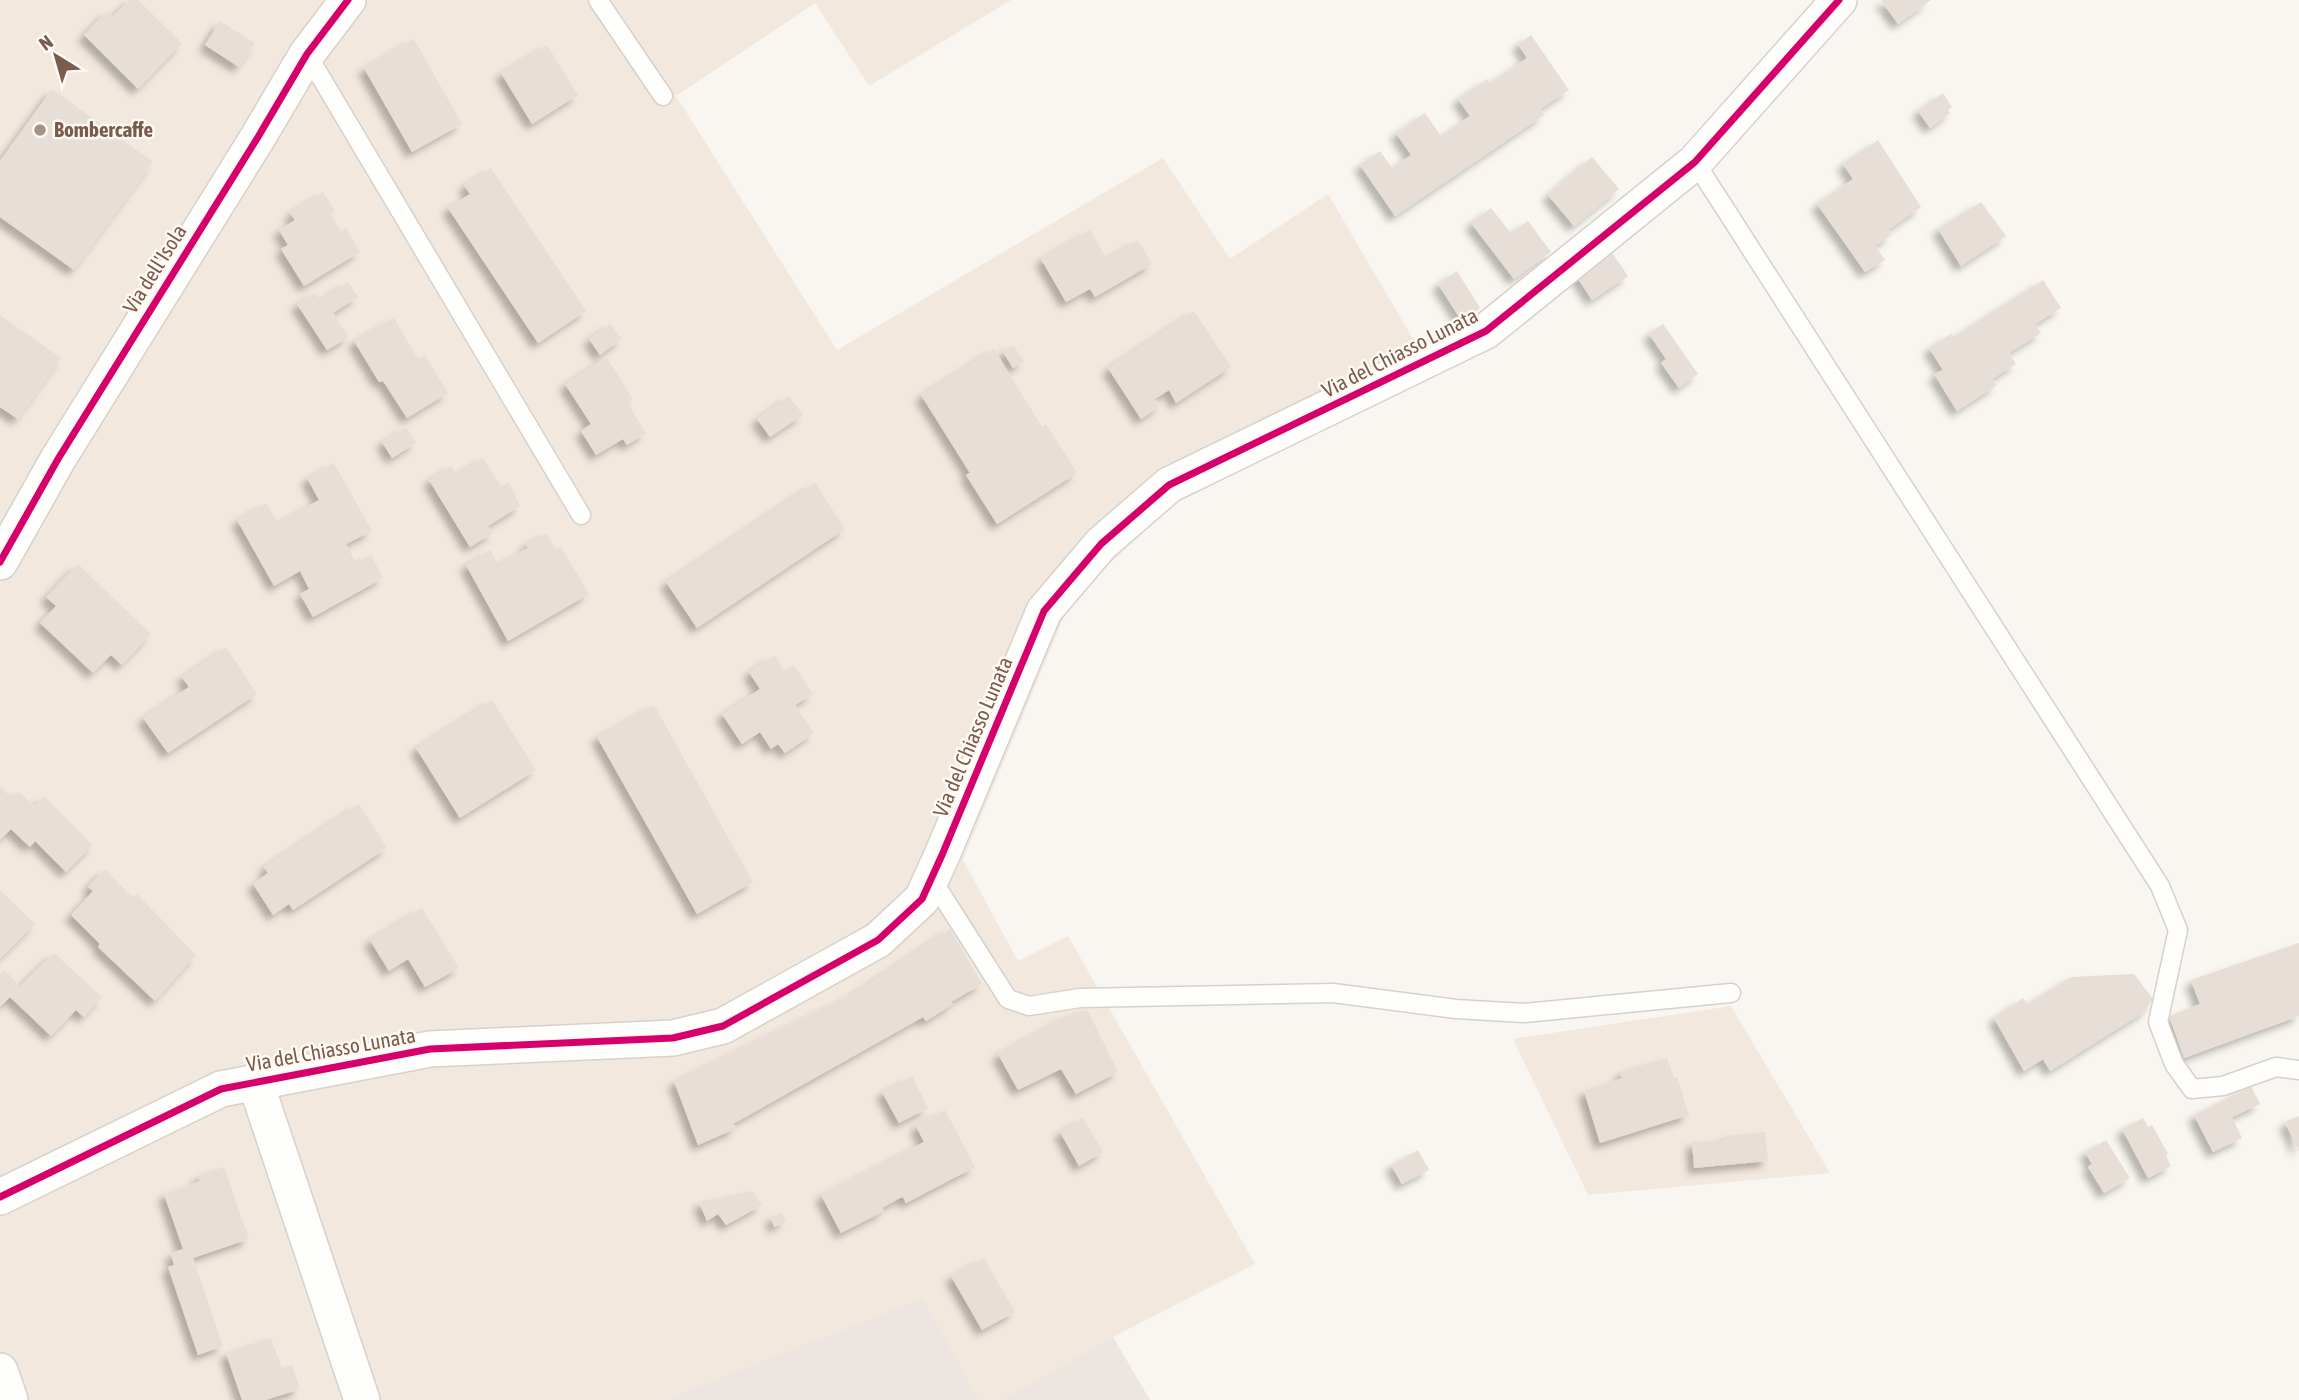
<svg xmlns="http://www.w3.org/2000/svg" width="2299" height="1400" viewBox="0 0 2299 1400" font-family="'Asap Condensed',sans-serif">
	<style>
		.residential { fill: #f2e8de }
		.industrial { fill: #ede5e0 }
		.building { fill: #e6ded7; filter: url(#shadow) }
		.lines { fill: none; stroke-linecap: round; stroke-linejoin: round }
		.service-casing { stroke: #d7d1cb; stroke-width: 21 }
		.minor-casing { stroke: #d7d1cb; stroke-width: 38 }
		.service { stroke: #fefefd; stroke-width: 18 }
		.minor { stroke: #fefefd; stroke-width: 35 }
		.cycleway-casing { stroke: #fffaf3; stroke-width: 11 }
		.cycleway { stroke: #d6006c; stroke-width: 7 }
		.poi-dot { fill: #a69286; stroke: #fffaf3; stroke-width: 2.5 }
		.labels { text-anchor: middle; stroke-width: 5; stroke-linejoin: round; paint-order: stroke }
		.poi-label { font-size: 21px; font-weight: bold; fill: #7a5c4d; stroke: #fffaf3; text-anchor: start }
		.street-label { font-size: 21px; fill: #7a5c4d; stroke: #fffaf3 }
	</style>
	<defs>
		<filter id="shadow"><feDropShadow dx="-6" dy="6" stdDeviation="3.5" flood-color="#0004"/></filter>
	</defs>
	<rect width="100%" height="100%" fill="#f9f5f0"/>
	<!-- residential -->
	<g class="residential">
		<polygon points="0,0 1011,0 869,86 815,3 676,96 837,350 1163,158 1230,259 1328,194 1434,375 1174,504 1071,600 963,860 1018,961 1068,936 1255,1264 1113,1337 1001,1400 980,1400 923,1298 666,1400 0,1400"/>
		<polygon points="1731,1006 1830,1173 1588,1195 1513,1039"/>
	</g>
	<!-- industrial -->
	<g class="industrial">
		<polygon points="923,1298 980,1400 666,1400 723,1377"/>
		<polygon points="1113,1337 1150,1400 1001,1400"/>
	</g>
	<!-- building -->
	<g class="building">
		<polygon points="129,0 138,0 182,43 138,89 84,35 107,11 113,16"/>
		<polygon points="1881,0 1931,0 1898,24"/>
		<polygon points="220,21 255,43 239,67 205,45"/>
		<polygon points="1531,35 1569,90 1540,109 1544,115 1395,216 1360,165 1380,151 1392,168 1411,155 1396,133 1425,113 1441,136 1470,116 1458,99 1487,79 1490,83 1527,58 1518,44"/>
		<polygon points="414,39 462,124 412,152 364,68"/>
		<polygon points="547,45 578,95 532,124 501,73"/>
		<polygon points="52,89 153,162 74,270 0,217 0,161"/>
		<polygon points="1943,93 1952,107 1948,110 1950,113 1930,128 1918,111"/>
		<polygon points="1878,140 1921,207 1888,230 1891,235 1875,246 1885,260 1865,272 1817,204 1853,179 1843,164"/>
		<polygon points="1592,157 1619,189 1574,226 1548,195"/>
		<polygon points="491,168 586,311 538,343 448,208 470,194 464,185"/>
		<polygon points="323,192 335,211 330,214 341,231 346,228 360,252 304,286 281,249 288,245 279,230 295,220 290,213"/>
		<polygon points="1981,202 2006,236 1961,266 1938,229"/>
		<polygon points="1491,208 1511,233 1528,221 1551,252 1514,279 1471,223"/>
		<polygon points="1090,230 1107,259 1138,240 1152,264 1095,297 1090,289 1066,302 1041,259"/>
		<polygon points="1608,247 1628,276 1592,300 1573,271"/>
		<polygon points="1457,271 1480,308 1461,320 1438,284"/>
		<polygon points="2043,280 2061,308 2035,324 2041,333 2009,353 2016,364 1992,379 1997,385 1957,411 1934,374 1943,370 1929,348 1951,334 1953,337"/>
		<polygon points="348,282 358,297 333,313 349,337 327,350 297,304 315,293 320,300"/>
		<polygon points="1194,311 1231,367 1176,403 1169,390 1155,399 1160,406 1141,419 1108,368"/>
		<polygon points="0,315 61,358 18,419 0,407"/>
		<polygon points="394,318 418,359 425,355 448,393 407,418 383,381 379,382 354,341"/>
		<polygon points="610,324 622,339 600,355 589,339"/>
		<polygon points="1663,324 1698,374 1679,388 1661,363 1666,359 1649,334"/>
		<polygon points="1013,345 1024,361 1013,368 1003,352"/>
		<polygon points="994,349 1042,427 1046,424 1077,473 997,524 966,475 970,473 921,395"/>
		<polygon points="606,357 633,399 627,403 646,433 627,445 623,439 596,455 581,431 591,424 565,384"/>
		<polygon points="789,396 803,415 770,437 757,419"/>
		<polygon points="406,427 416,443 392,458 382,442"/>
		<polygon points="483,458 501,487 509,482 520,506 488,526 493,533 470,547 429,480 451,466 456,475"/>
		<polygon points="334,463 372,531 346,544 356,563 371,555 383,578 313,617 300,594 309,589 300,571 274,586 237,520 266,503 278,523 319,500 307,478"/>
		<polygon points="815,483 845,529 697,628 666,582"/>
		<polygon points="546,533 556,550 561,547 589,594 508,641 466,565 490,550 498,564 528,548 526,544"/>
		<polygon points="78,564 151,634 122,665 111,655 93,673 40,623 56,606 46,597"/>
		<polygon points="226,647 257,694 168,753 143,718 189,687 182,677"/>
		<polygon points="774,655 785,671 794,665 813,694 795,705 814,733 785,753 778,744 771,749 760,732 742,744 722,714 760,689 749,672"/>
		<polygon points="492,700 536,770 460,818 416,748"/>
		<polygon points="654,705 753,882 697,914 597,737"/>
		<polygon points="0,787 12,798 18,791 34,806 44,796 93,845 66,872 35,841 30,847 11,829 0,840"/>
		<polygon points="359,804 387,848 293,910 289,904 273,915 253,884 268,873 264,867"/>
		<polygon points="105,869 133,898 137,894 196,955 155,1001 98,947 100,944 71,915 93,891 88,887"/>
		<polygon points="0,890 35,924 0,959"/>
		<polygon points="422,908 459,968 425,987 408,959 389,971 370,940"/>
		<polygon points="950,929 982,984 951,1002 953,1004 926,1021 923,1017 733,1124 737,1128 698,1145 674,1081 853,994"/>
		<polygon points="2299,943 2299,1016 2184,1058 2169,1016 2200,1004 2191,980"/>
		<polygon points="54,953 102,997 84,1017 76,1010 51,1036 10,997 0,1007 0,975 5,970 20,986"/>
		<polygon points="2134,974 2153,999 2144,1012 2050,1071 2043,1059 2024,1071 1994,1018 2023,998 2027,1004 2071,977"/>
		<polygon points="1087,1009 1118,1072 1076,1094 1061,1069 1018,1090 998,1054 1063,1018"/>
		<polygon points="1667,1058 1674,1078 1677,1077 1689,1115 1600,1143 1584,1091 1622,1078 1620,1072"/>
		<polygon points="912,1076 928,1108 899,1123 882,1092"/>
		<polygon points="2251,1086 2260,1104 2232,1117 2242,1138 2213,1152 2194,1115"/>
		<polygon points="945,1110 975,1167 906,1203 903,1197 900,1198 882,1208 884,1211 841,1233 821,1195 924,1142 916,1126"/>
		<polygon points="2299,1116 2299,1152 2285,1122"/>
		<polygon points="1083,1118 1103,1152 1079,1166 1060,1132"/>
		<polygon points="2143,1118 2148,1127 2152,1125 2168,1154 2166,1156 2171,1166 2148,1178 2122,1129"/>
		<polygon points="1765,1132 1768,1161 1694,1168 1692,1142 1725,1140 1725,1136"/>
		<polygon points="2106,1140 2130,1178 2104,1193 2088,1167 2092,1164 2085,1152"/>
		<polygon points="1418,1150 1429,1170 1402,1184 1391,1165"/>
		<polygon points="224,1167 249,1239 193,1258 223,1346 198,1355 168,1267 174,1265 171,1253 183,1249 164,1194 200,1181 198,1176"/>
		<polygon points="753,1191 762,1205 726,1225 718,1214 707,1221 699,1202"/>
		<polygon points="782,1213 786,1221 774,1227 771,1217"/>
		<polygon points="984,1258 1015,1312 982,1330 951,1276"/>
		<polygon points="271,1338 282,1369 292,1365 300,1389 266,1400 242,1400 226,1353"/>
	</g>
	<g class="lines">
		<!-- service casing -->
		<g class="service-casing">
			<g id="service">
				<polyline points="598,0 663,96"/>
				<polyline points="307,54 581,515"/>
				<polyline points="1695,162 2160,886 2178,930 2158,1022 2174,1064 2192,1089 2223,1086 2276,1067 2299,1070"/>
				<polyline points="931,878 1008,999 1029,1006 1080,998 1333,993 1456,1009 1524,1013 1731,993"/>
			</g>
		</g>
		<!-- minor casing -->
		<g class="minor-casing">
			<g id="minor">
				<polyline points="0,562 58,459 258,137 307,54 348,0"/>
				<polyline points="255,1081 362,1400"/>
				<polyline points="0,1197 221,1089 430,1049 673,1038 723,1026 878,940 922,899 942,855 1044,611 1101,544 1169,485 1486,331 1695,162 1839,0"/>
				<polyline points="0,1371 10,1400"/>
			</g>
		</g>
		<!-- service -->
		<use href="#service" class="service"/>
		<!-- minor -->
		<use href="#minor" class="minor"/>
		<!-- cycleway casing -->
		<g class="cycleway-casing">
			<g id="cycleway">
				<polyline points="0,562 58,459 258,137 307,54 348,0"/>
				<polyline points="0,1197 221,1089 430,1049 673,1038 723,1026 878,940 922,899 942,855 1044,611 1101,544 1169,485 1486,331 1695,162 1839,0"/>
			</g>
		</g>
		<!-- cycleway -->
		<use href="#cycleway" class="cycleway"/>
	</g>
	<!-- markers -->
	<circle class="poi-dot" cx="40" cy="130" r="7"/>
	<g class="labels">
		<!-- poi labels -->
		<g class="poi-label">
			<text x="54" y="137">Bombercaffe</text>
		</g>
		<!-- street labels -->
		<g class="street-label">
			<text transform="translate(155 269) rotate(-58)" y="7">Via dell'Isola</text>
			<text transform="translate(1400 353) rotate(-27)" y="7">Via del Chiasso Lunata</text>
			<text transform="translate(973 737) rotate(-67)" y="7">Via del Chiasso Lunata</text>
			<text transform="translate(331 1050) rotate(-10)" y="7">Via del Chiasso Lunata</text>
		</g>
	</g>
	<!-- north arrow -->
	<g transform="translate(56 56) rotate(323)" stroke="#fffaf3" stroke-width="5" paint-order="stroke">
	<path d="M0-5L12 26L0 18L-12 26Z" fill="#7a5c4d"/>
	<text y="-10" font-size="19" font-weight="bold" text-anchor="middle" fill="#7a5c4d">N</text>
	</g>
</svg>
